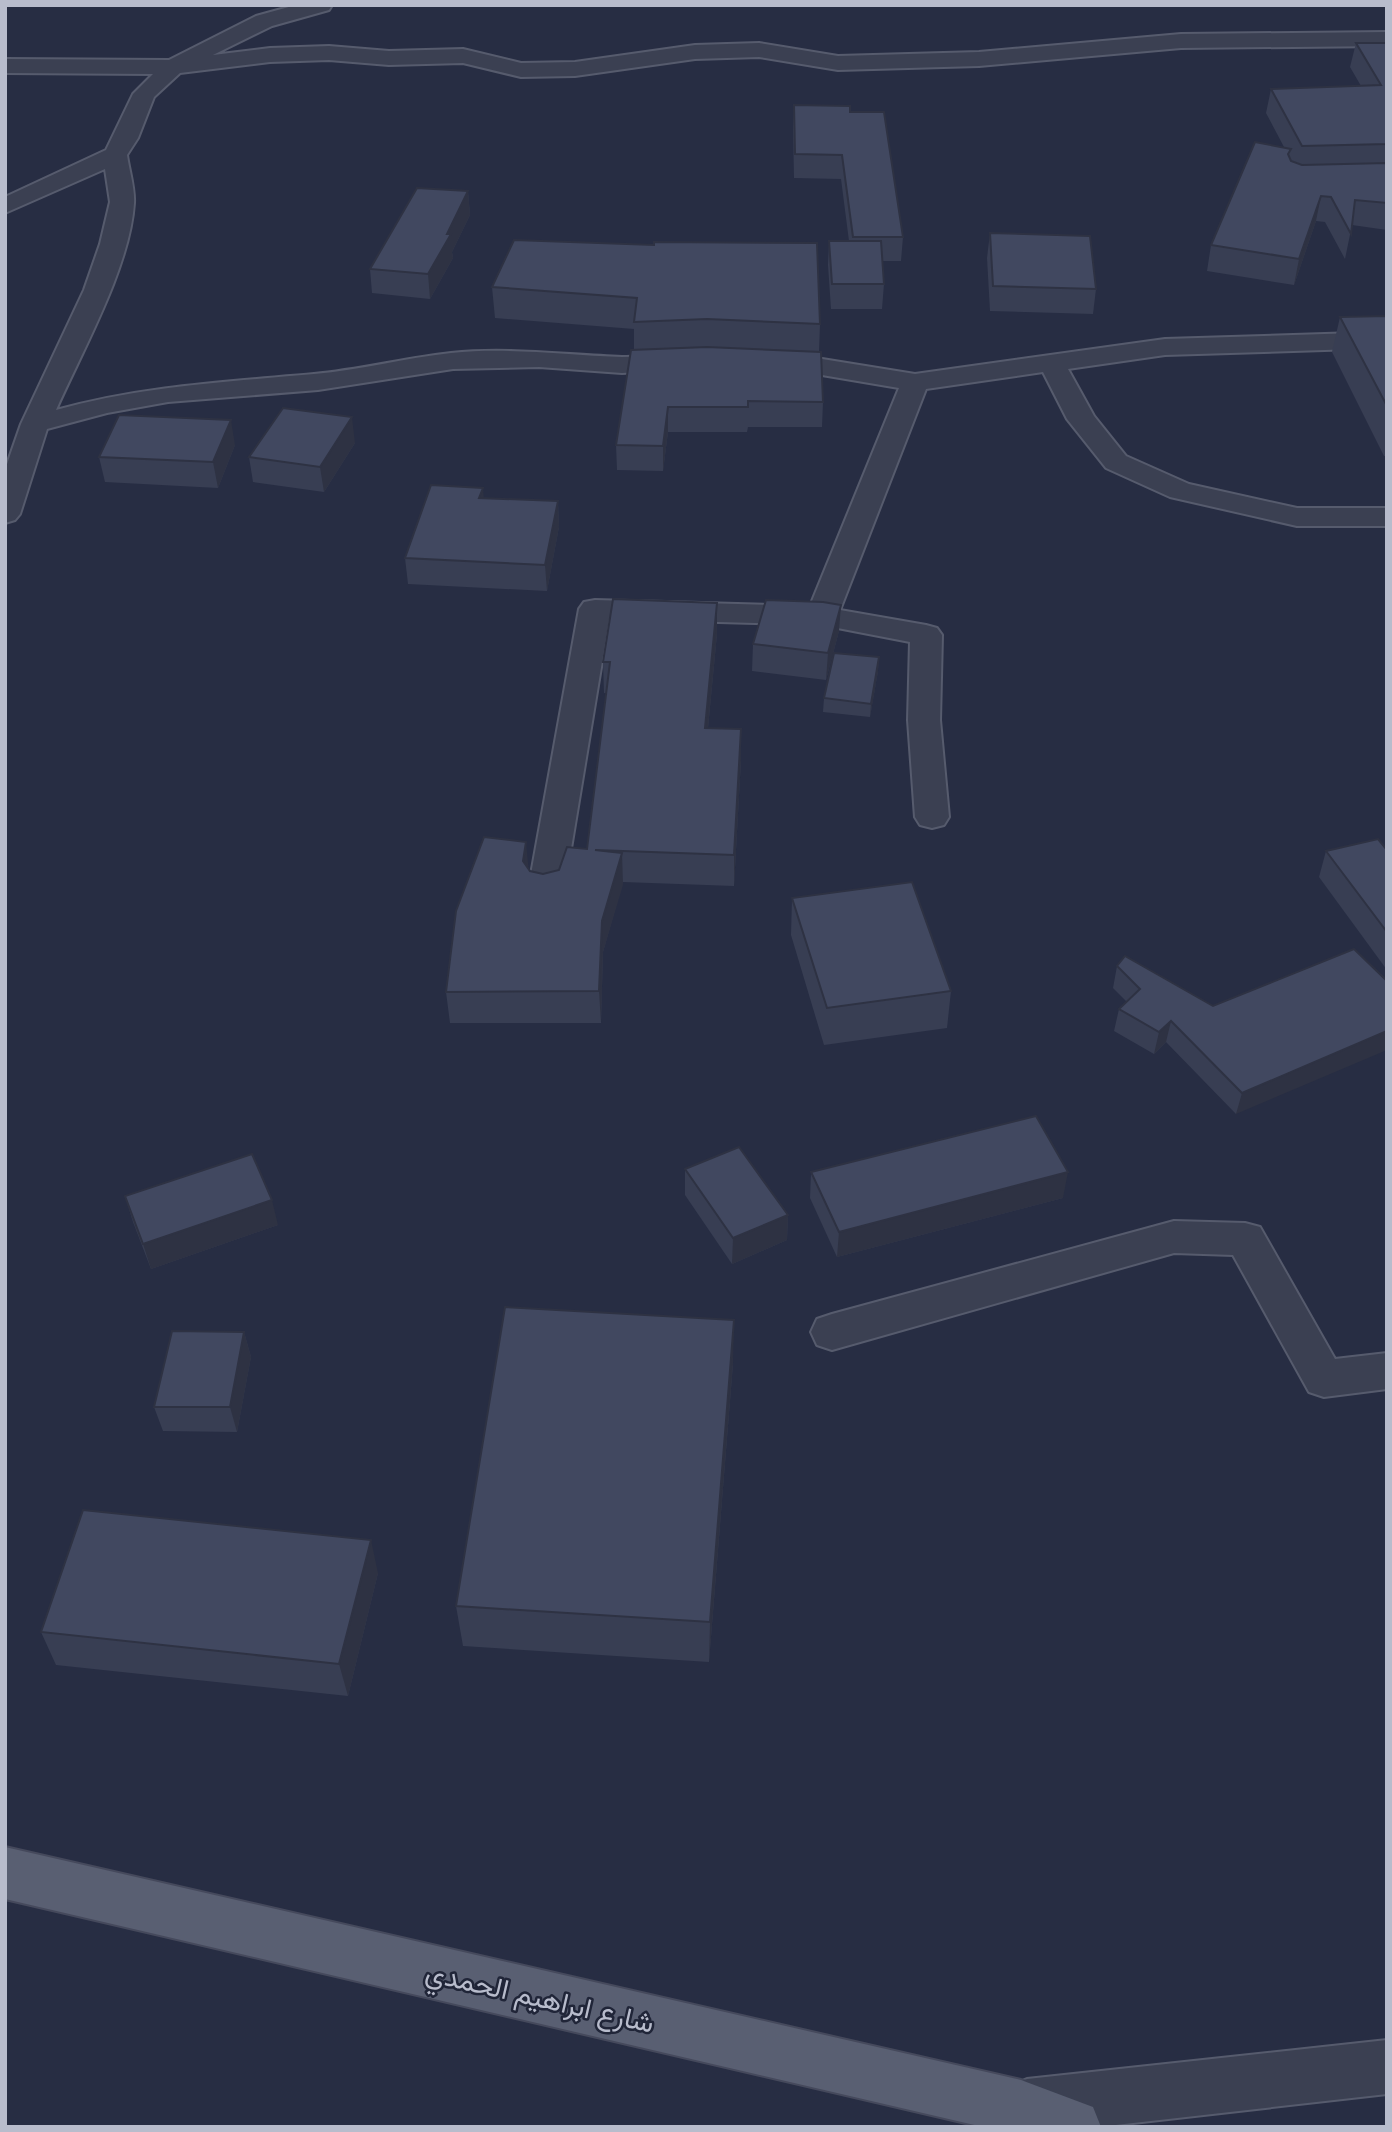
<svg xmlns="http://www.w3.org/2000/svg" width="1392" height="2132" viewBox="0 0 1392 2132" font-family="Quicksand,Vazirmatn,sans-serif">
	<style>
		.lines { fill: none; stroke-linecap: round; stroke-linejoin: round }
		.street-casing { stroke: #565b6d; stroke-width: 4 }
		.primary-casing { stroke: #45495c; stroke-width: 4 }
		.street { fill: #3b4052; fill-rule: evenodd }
		.primary { fill: #595f72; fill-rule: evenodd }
		.wall { fill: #383e53 }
		.shaded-wall { fill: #2e3243 }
		.building { fill: #414860; stroke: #2e3243; stroke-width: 2 }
		.labels { text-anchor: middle; stroke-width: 5; stroke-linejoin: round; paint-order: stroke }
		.near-street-label { font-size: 28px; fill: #b8bccc; stroke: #202538 }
	</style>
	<rect width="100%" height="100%" fill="#272d43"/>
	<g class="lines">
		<!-- street casing -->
		<g class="street-casing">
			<g id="street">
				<path d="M296 5H332L329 10 272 26 213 55 270 48 329 46 389 51 463 49 521 63 575 62 695 45 759 43 838 56 979 52 1181 34 1387 32V46L1181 48 979 66 838 70 759 57 695 59 575 76 521 77 463 63 389 65 329 60 270 62 180 73 154 97 138 138 127 155C129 170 135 188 134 203 130 267 82 351 56 410 142 386 225 382 314 374 360 370 405 358 451 353 508 347 565 355 622 357 644 357 668 352 691 357L695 363 691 369 622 373 539 367 453 369 318 390 168 402 107 413 47 429 20 514 15 520 5 523V470L21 424 84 290 100 244 110 202 105 169 5 213V197L106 150 133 94 153 74 5 73V59L169 60 256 16Z"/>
				<polygon points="1387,332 1387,348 1165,355 1068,369 1094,416 1126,456 1189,484 1297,508 1387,508 1387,526 1297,526 1170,497 1106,468 1067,419 1043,372 926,389 840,610 926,625 937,628 942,635 940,720 949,817 944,825 932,828 920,825 915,817 908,720 910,642 822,625 609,619 564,891 559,900 546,903 533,900 528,891 579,609 584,602 595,600 810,606 899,388 816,374 760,370 756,364 760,358 770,356 816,358 915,374 1165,339"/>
				<polygon points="1174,1221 1245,1223 1260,1227 1335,1359 1387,1353 1387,1389 1324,1397 1309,1392 1233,1255 1174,1253 832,1350 817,1345 811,1332 817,1319 832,1314"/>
				<polygon points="1387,2040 1387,2094 1098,2127 1008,2127 999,2107 1007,2087 1027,2079"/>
			</g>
		</g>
		<!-- primary casing -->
		<g class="primary-casing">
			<polygon id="primary" points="5,1847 1021,2080 1093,2107 1101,2127 983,2127 5,1899"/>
		</g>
		<!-- street -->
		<use href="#street" class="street"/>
		<!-- primary -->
		<use href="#primary" class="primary"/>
	</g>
	<!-- wall -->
	<g class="wall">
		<polygon points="1356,43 1387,43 1387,230 1352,225 1345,259 1325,222 1316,221 1294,285 1207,271 1211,245 1284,147 1266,113 1271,89 1361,86 1350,67"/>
		<polygon points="794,105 850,112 903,237 901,261 882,261 884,284 882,309 831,309 828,265 829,241 849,241 841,179 794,178 793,128"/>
		<polygon points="468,191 470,215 452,252 453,258 430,299 372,293 370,269"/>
		<polygon points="990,233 1096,289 1093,314 990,311 987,258"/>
		<polygon points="514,240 820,324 819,352 823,402 822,427 748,427 747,432 668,432 663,471 617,470 616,445 634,350 634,329 495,318 492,287"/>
		<polygon points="1387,316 1387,456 1384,456 1332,352 1340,317"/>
		<polygon points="355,443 324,492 253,482 249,457"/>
		<polygon points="235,445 218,488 105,482 99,457"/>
		<polygon points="484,498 558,501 559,527 547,591 408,584 405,558"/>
		<polygon points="717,603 717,634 708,728 741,729 741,760 734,886 623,882 603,952 601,1023 450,1023 446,992 528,869 530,871 543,874 559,870 587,849 606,693 604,693 603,662"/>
		<polygon points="839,631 826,680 752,671 753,644"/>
		<polygon points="879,657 878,671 870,717 823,712 824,698"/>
		<polygon points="1387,850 1387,970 1319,877 1326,851"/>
		<polygon points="792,898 951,991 947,1028 824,1045 791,935"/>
		<polygon points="1354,949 1236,1114 1166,1042 1154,1054 1114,1031 1119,1009 1127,1002 1113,988 1117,966 1213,1006"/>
		<polygon points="685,1169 788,1215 787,1240 732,1264 685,1195"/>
		<polygon points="811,1172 1063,1198 837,1257 810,1198"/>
		<polygon points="125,1196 278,1225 151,1269 133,1222"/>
		<polygon points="244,1332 251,1357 237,1432 163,1431 154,1407"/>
		<polygon points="733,1364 709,1662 463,1646 456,1606"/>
		<polygon points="378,1573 348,1696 56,1665 41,1632"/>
	</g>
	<!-- shaded-wall -->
	<g class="shaded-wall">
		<polygon points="468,191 470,215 452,252 453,258 430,299 428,274"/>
		<polygon points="1321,196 1316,221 1294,285 1299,259"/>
		<polygon points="668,407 668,432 663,471 663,446"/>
		<polygon points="352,417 355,443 324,492 320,467"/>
		<polygon points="231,420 235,445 218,488 213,462"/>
		<polygon points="483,488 485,513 479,498"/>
		<polygon points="558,501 559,527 547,591 545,565"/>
		<polygon points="717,603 717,634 705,759 705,728"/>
		<polygon points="841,605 839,631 826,680 828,653"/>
		<polygon points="879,657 878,671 870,717 871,704"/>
		<polygon points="741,729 741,760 734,886 734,855"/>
		<polygon points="526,842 529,873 523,861"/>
		<polygon points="622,853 623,885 603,952 601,1023 599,991 602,921"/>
		<polygon points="1171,1021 1166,1042 1154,1054 1159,1032"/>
		<polygon points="1387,1031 1387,1050 1236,1114 1242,1093"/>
		<polygon points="1068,1172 1063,1198 837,1257 839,1232"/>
		<polygon points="272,1200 278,1225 151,1269 143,1244"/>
		<polygon points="788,1215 787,1240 732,1264 733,1238"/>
		<polygon points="734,1320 733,1364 709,1662 710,1622"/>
		<polygon points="244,1332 251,1357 237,1432 230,1407"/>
		<polygon points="371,1540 378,1573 348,1696 339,1664"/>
	</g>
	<!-- building -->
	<g class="building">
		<polygon points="1356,43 1387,43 1387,144 1302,146 1271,89 1381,85"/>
		<polygon points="794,105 850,106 850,112 884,112 903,237 853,237 842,155 795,154"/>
		<polygon points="1255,142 1291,149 1288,154 1291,161 1302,165 1387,163 1387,203 1355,200 1351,234 1331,197 1321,196 1299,259 1211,245"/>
		<polygon points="417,188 468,191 447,234 451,234 428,274 370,269"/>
		<polygon points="990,233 1090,236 1096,289 993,286"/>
		<polygon points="514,240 654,245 654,242 817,243 820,324 707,319 634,322 637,298 492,287"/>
		<polygon points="829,241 881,241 884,284 832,284"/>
		<polygon points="1387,316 1387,406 1340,317"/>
		<polygon points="707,347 821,352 823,402 748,401 748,407 668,407 663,446 616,445 631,350"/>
		<polygon points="283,408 352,417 320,467 249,457"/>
		<polygon points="119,415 231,420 213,462 99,457"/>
		<polygon points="431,485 483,488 479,498 558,501 545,565 405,558"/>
		<polygon points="613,599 717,603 705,728 741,729 734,855 595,850 622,853 602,921 599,991 446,992 456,911 484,837 526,842 523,861 530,871 543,874 559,870 567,847 587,849 610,662 603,662"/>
		<polygon points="766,600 823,602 841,605 828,653 753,644"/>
		<polygon points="834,653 879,657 871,704 824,698"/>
		<polygon points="1378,839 1387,850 1387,932 1326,851"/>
		<polygon points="912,882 951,991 827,1008 792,898"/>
		<polygon points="1354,949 1387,981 1387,1031 1242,1093 1171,1021 1159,1032 1119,1009 1140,989 1117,966 1125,956 1213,1006"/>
		<polygon points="1036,1116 1068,1172 839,1232 811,1172"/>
		<polygon points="739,1147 788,1215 733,1238 685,1169"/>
		<polygon points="252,1154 272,1200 143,1244 125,1196"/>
		<polygon points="505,1307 734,1320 710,1622 456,1606"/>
		<polygon points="172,1331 244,1332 230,1407 154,1407"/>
		<polygon points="83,1510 371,1540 339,1664 41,1632"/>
	</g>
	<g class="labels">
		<!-- near-street labels -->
		<g class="near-street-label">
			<text transform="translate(540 1997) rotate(13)" y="10">شارع ابراهيم الحمدي</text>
		</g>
	</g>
	<!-- border -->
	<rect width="1392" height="2132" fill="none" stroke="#b8bccc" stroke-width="14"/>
</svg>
